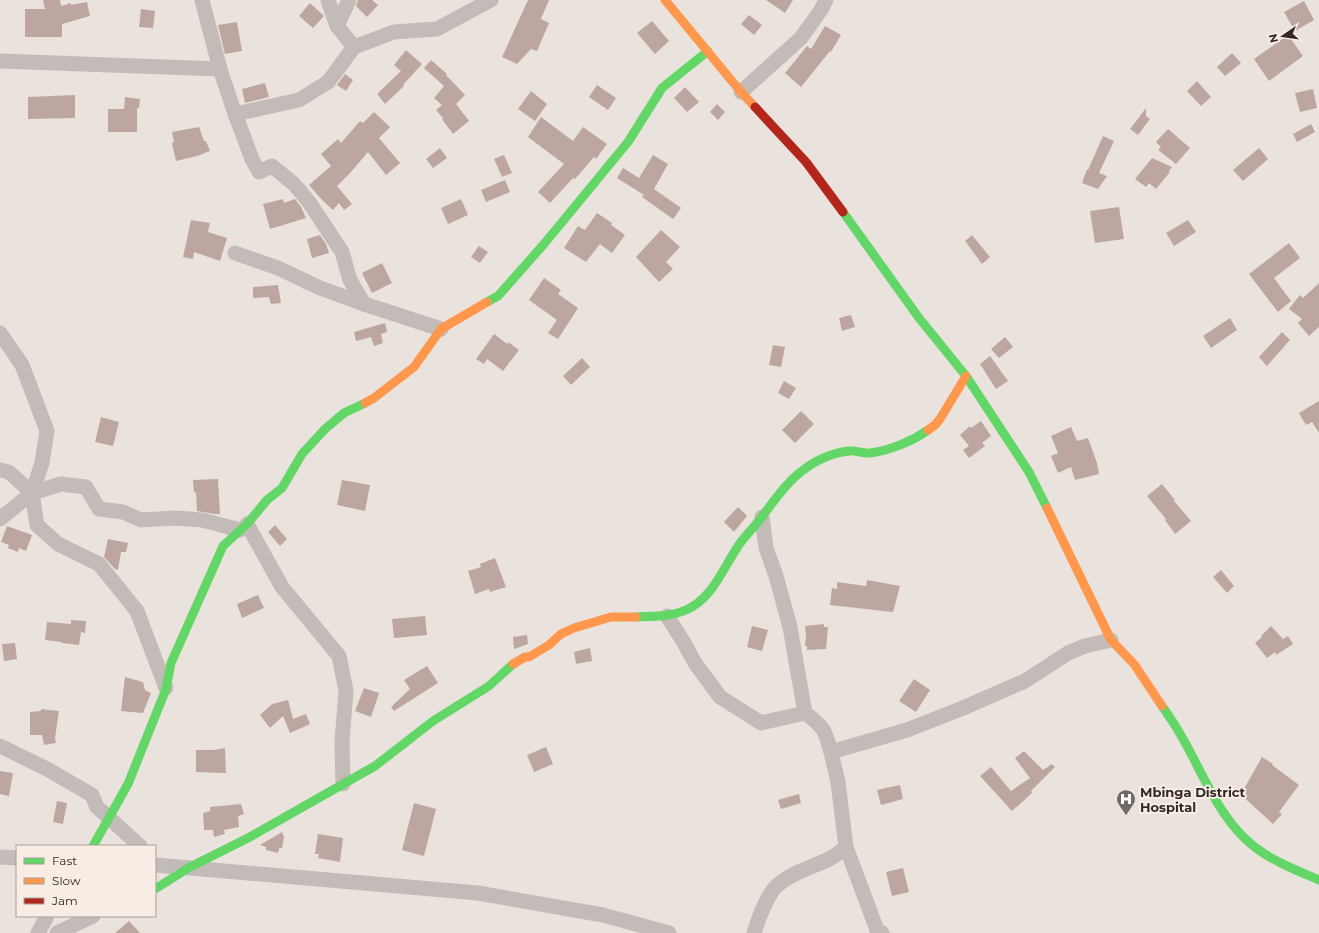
<svg xmlns="http://www.w3.org/2000/svg" width="1319" height="933" viewBox="0 0 1319 933" font-family="Montserrat,sans-serif">
	<style>
		.building { fill: #bda69f }
		.lines { fill: none; stroke-linecap: round; stroke-linejoin: round }
		.street { stroke: #c2bbb7; stroke-width: 15 }
		.fast { stroke: #63d668; stroke-width: 9 }
		.slow { stroke: #ff974d; stroke-width: 9 }
		.jam { stroke: #b3261e; stroke-width: 9 }
		.labels { text-anchor: middle; stroke-width: 4; stroke-linejoin: round; paint-order: stroke }
		.poi-label { font-size: 13px; font-weight: bold; fill: #322926; stroke: #f8ede4; text-anchor: start }
	</style>
	<rect width="100%" height="100%" fill="#eae3dd"/>
	<!-- building -->
	<g class="building">
		<polygon points="43,0 60,0 61,6 71,3 71,5 87,2 90,16 62,24 62,37 25,37 25,9 45,9"/>
		<polygon points="358,0 372,0 378,5 367,17 356,6"/>
		<polygon points="528,0 549,0 541,19 549,23 537,51 531,49 517,64 502,57"/>
		<polygon points="766,0 793,0 785,13"/>
		<polygon points="1304,1 1314,20 1295,31 1284,12"/>
		<polygon points="310,3 324,16 313,28 299,16"/>
		<polygon points="141,9 155,11 153,28 139,27"/>
		<polygon points="749,15 762,25 754,35 741,24"/>
		<polygon points="652,21 669,41 655,54 637,33"/>
		<polygon points="237,22 242,51 225,54 218,25"/>
		<polygon points="825,26 841,35 831,52 830,51 801,87 785,73 807,46 811,49"/>
		<polygon points="1288,35 1303,56 1269,81 1254,59"/>
		<polygon points="406,50 422,64 403,85 404,86 385,104 377,94 401,71 394,65"/>
		<polygon points="1232,53 1241,63 1225,76 1217,67"/>
		<polygon points="431,60 447,74 446,75 465,95 456,104 469,121 453,134 442,119 443,118 436,110 442,105 434,98 444,86 424,68"/>
		<polygon points="345,74 353,80 346,91 337,85"/>
		<polygon points="1197,81 1211,97 1201,106 1187,91"/>
		<polygon points="265,83 269,97 245,103 242,89"/>
		<polygon points="597,85 616,98 608,110 589,97"/>
		<polygon points="685,87 699,102 687,112 674,98"/>
		<polygon points="1313,89 1317,108 1300,112 1295,93"/>
		<polygon points="531,91 547,104 535,121 518,109"/>
		<polygon points="75,95 75,118 28,119 28,97"/>
		<polygon points="125,97 140,99 139,108 137,108 137,132 108,132 108,109 124,109"/>
		<polygon points="717,104 725,112 718,120 710,112"/>
		<polygon points="1146,108 1146,116 1150,119 1138,135 1130,129"/>
		<polygon points="374,112 390,127 379,138 400,163 386,175 368,152 351,172 337,186 352,204 344,210 339,203 333,210 322,200 309,185 331,166 321,154 338,139 341,143 360,121 363,123"/>
		<polygon points="541,117 573,141 583,127 607,144 596,159 594,157 575,179 573,178 550,203 538,192 564,164 528,137"/>
		<polygon points="1311,124 1315,132 1297,142 1293,134"/>
		<polygon points="199,127 204,141 206,141 210,151 197,156 176,161 172,143 174,142 172,132"/>
		<polygon points="1168,129 1190,148 1176,164 1158,150 1161,147 1156,142"/>
		<polygon points="1103,136 1114,141 1099,173 1107,176 1098,189 1082,183 1087,169 1088,170"/>
		<polygon points="440,148 447,158 433,168 426,159"/>
		<polygon points="1259,148 1268,159 1243,181 1233,170"/>
		<polygon points="504,155 512,173 502,177 494,159"/>
		<polygon points="653,155 668,164 654,189 681,208 673,219 642,197 644,195 617,178 623,168 639,178"/>
		<polygon points="1152,158 1172,167 1169,171 1170,172 1156,189 1149,183 1146,187 1135,179"/>
		<polygon points="505,180 510,192 486,202 481,190"/>
		<polygon points="283,199 284,203 295,199 301,207 306,218 270,229 263,204"/>
		<polygon points="461,199 468,215 448,224 441,208"/>
		<polygon points="1119,207 1124,239 1095,243 1090,211"/>
		<polygon points="597,213 612,223 611,225 625,235 612,253 600,244 586,262 564,248 578,226 585,230"/>
		<polygon points="191,220 210,223 208,232 227,238 220,261 194,252 193,259 183,257"/>
		<polygon points="1188,220 1196,232 1174,246 1166,233"/>
		<polygon points="661,230 680,247 666,262 673,269 659,282 636,257"/>
		<polygon points="320,235 326,244 329,253 312,258 307,239"/>
		<polygon points="972,235 990,257 982,264 965,241"/>
		<polygon points="1289,243 1300,258 1274,278 1291,301 1278,312 1249,274"/>
		<polygon points="479,246 488,252 480,263 471,257"/>
		<polygon points="382,263 392,283 372,293 362,273"/>
		<polygon points="544,278 561,290 558,294 578,308 558,339 548,333 557,320 529,300"/>
		<polygon points="1319,283 1319,327 1309,336 1298,323 1302,319 1289,309 1300,295 1303,298"/>
		<polygon points="278,285 281,303 271,304 269,297 253,298 253,287"/>
		<polygon points="851,315 855,327 842,331 839,318"/>
		<polygon points="1230,318 1237,330 1211,348 1203,336"/>
		<polygon points="385,323 387,332 381,334 383,343 374,346 371,337 356,341 354,332"/>
		<polygon points="1282,332 1290,340 1267,366 1259,357"/>
		<polygon points="494,334 507,344 508,342 519,350 503,371 487,359 484,364 476,359"/>
		<polygon points="1005,337 1013,347 999,358 991,349"/>
		<polygon points="773,345 785,347 781,367 769,365"/>
		<polygon points="990,356 1008,381 996,389 980,364"/>
		<polygon points="582,358 590,367 571,385 563,376"/>
		<polygon points="784,381 796,388 789,399 778,393"/>
		<polygon points="1319,401 1319,433 1312,422 1306,425 1299,413"/>
		<polygon points="801,411 814,424 795,443 782,430"/>
		<polygon points="101,417 119,422 113,446 95,442"/>
		<polygon points="981,421 991,436 982,443 985,446 969,458 963,450 969,446 960,435 970,426 971,428"/>
		<polygon points="1071,427 1077,441 1088,438 1097,463 1099,474 1075,480 1071,467 1058,473 1051,456 1058,453 1051,436"/>
		<polygon points="218,479 220,514 215,514 197,511 196,492 194,493 193,480"/>
		<polygon points="342,480 370,485 365,511 337,505"/>
		<polygon points="1162,484 1175,500 1174,501 1191,521 1175,534 1165,520 1166,519 1147,496"/>
		<polygon points="738,507 747,516 734,532 724,522"/>
		<polygon points="275,525 287,539 280,546 268,532"/>
		<polygon points="7,526 32,535 26,551 19,548 18,552 8,548 9,545 1,542"/>
		<polygon points="108,539 128,543 126,552 121,552 118,570 115,569 104,557"/>
		<polygon points="495,558 506,587 490,592 489,589 475,594 468,571 481,567 480,564"/>
		<polygon points="1221,570 1234,586 1227,593 1213,577"/>
		<polygon points="867,580 900,586 893,612 830,605 832,588 837,589 837,582 866,586"/>
		<polygon points="258,595 264,608 242,618 237,604"/>
		<polygon points="425,616 427,635 394,638 392,619"/>
		<polygon points="71,620 86,621 85,633 81,632 79,645 62,643 62,642 45,640 47,622 71,624"/>
		<polygon points="824,624 824,627 828,627 826,649 807,650 807,646 805,646 806,636 805,626"/>
		<polygon points="752,626 768,630 762,651 747,647"/>
		<polygon points="1271,626 1283,639 1288,636 1293,644 1276,655 1275,652 1267,658 1255,643 1262,637 1261,636"/>
		<polygon points="527,635 528,644 514,649 513,637"/>
		<polygon points="15,643 17,659 4,661 2,644"/>
		<polygon points="590,648 592,661 576,664 574,652"/>
		<polygon points="427,666 438,683 394,711 391,707 410,689 404,680"/>
		<polygon points="125,677 143,682 145,690 151,693 143,713 121,711"/>
		<polygon points="914,679 930,690 916,712 899,701"/>
		<polygon points="364,688 379,693 371,717 355,711"/>
		<polygon points="288,700 293,719 306,714 310,724 290,733 283,716 270,728 260,715 272,704"/>
		<polygon points="41,709 59,711 55,738 56,743 44,745 42,735 30,735 30,712 41,711"/>
		<polygon points="546,747 553,764 534,772 527,755"/>
		<polygon points="225,748 226,773 196,772 196,750 213,750"/>
		<polygon points="1024,751 1043,770 1052,764 1055,767 1031,791 1032,793 1012,811 980,776 991,767 1011,791 1030,778 1015,758"/>
		<polygon points="1262,757 1273,764 1272,765 1299,785 1279,812 1282,814 1273,824 1239,793 1245,787"/>
		<polygon points="0,771 13,773 9,796 0,794"/>
		<polygon points="900,785 903,799 881,805 877,790"/>
		<polygon points="799,794 801,803 781,809 778,800"/>
		<polygon points="57,801 67,803 63,824 53,822"/>
		<polygon points="414,803 436,809 424,856 402,850"/>
		<polygon points="241,804 244,814 238,816 239,827 224,830 225,834 214,837 213,830 204,830 203,813 210,811 210,807"/>
		<polygon points="282,832 284,837 282,848 279,848 278,853 266,850 266,847 260,845"/>
		<polygon points="318,834 343,838 340,862 318,858 319,854 315,854"/>
		<polygon points="903,868 909,892 892,896 886,872"/>
		<polygon points="129,921 140,933 115,933"/>
	</g>
	<g class="lines">
		<!-- street -->
		<g class="street">
			<polyline points="202,0 220,69 235,114 252,159 259,172 272,166 294,184 309,202 342,252 350,280 364,304 441,329"/>
			<polyline points="328,0 337,26 354,47"/>
			<polyline points="337,26 349,0"/>
			<polyline points="0,61 220,69"/>
			<polyline points="741,92 801,38 821,10 826,0"/>
			<polyline points="235,114 299,100 328,82 354,47 394,32 437,29 491,0"/>
			<polyline points="235,253 278,268 320,288 364,304"/>
			<polyline points="0,333 22,365 47,431 42,463 32,493 37,525 58,544 99,564 137,611 166,688"/>
			<polyline points="0,470 9,472 32,493"/>
			<path d="M762 517 766 548 776 576 790 627 805 713C824 727 825 730 831 752"/>
			<polyline points="0,519 32,493 61,484 86,487 99,509 123,512 141,520 176,518 202,520 240,530"/>
			<polyline points="247,524 282,587 339,656 346,691 342,741 343,784"/>
			<polyline points="667,616 683,641 695,663 720,697 761,723 805,713"/>
			<polyline points="0,746 47,769 92,795 97,807 140,846"/>
			<polyline points="0,857 17,858"/>
			<polyline points="155,865 478,893 603,915 669,933"/>
			<polyline points="38,933 47,916"/>
			<polyline points="57,933 93,916"/>
			<path d="M754 933C758 920 768 892 779 884 794 871 814 867 831 858 837 855 841 851 846 847"/>
			<polyline points="882,933 877,930 846,847 838,782 831,752 907,730 963,708 1025,681 1068,653 1085,646 1111,640"/>
		</g>
		<!-- fast -->
		<g class="fast">
			<polyline points="843,212 919,318 966,376 1029,472 1047,508"/>
			<polyline points="487,302 498,296 544,244 628,142 662,88 708,51"/>
			<path d="M636 617C653 616 670 617 686 610 714 598 724 565 741 542 747 534 755 526 762 517 773 502 783 487 797 475 811 463 830 453 849 451 855 450 863 454 870 453 888 451 913 441 928 430"/>
			<path d="M1162 706C1168 715 1174 723 1179 732 1202 770 1219 821 1256 848 1275 862 1298 871 1319 880"/>
			<polyline points="93,846 128,784 166,689 171,663 223,546 247,524 267,500 282,488 302,454 325,429 344,413 365,403"/>
			<polyline points="155,889 190,867 248,838 375,766 433,721 489,686 513,664"/>
		</g>
		<!-- slow -->
		<g class="slow">
			<polyline points="665,0 741,92 755,107"/>
			<polyline points="365,403 374,398 414,367 441,329 487,302"/>
			<polyline points="928,430 935,425 940,419 966,376"/>
			<polyline points="1047,508 1111,640 1134,664 1162,706"/>
			<polyline points="513,664 525,657 529,657 549,645 561,634 574,628 611,617 636,617"/>
		</g>
		<!-- jam -->
		<polyline class="jam" points="755,107 806,162 843,212"/>
	</g>
	<!-- icons -->
	<defs>
		<g id="hospital-pin" transform="scale(1)"><path d="M0 17L-7.5 6A9.5 9.5 0 1 1 7.5 6Z" fill="#726a66" stroke="#f8ede4"/><path d="M-5-5h3v3.5h4V-5h3V5h-3V1.5h-4V5h-3Z" fill="#fff"/></g>
	</defs>
	<g fill-rule="evenodd">
		<use href="#hospital-pin" x="1126" y="799"/>
	</g>
	<g class="labels">
		<!-- poi labels -->
		<g class="poi-label">
			<text x="1140" y="797">Mbinga District<tspan x="1140" dy="15">Hospital</tspan></text>
		</g>
	</g>
	<!-- legend -->
	<rect x="16" y="845" width="140" height="72" fill="#f8ede4" stroke="#a99f98"/>
	<rect x="24" y="858" width="20" height="6" fill="#63d668" stroke="#a99f98"/>
	<text x="52" y="865" font-size="12" fill="#322926">Fast</text>
	<rect x="24" y="878" width="20" height="6" fill="#ff974d" stroke="#a99f98"/>
	<text x="52" y="885" font-size="12" fill="#322926">Slow</text>
	<rect x="24" y="898" width="20" height="6" fill="#b3261e" stroke="#a99f98"/>
	<text x="52" y="905" font-size="12" fill="#322926">Jam</text>
	<!-- north arrow -->
	<g transform="translate(1283 36) rotate(257)" stroke="#f8ede4" stroke-width="3" paint-order="stroke">
	<path d="M0-3L7 15L0 10L-7 15Z" fill="#322926"/>
	<text y="-6" font-size="11" font-weight="bold" text-anchor="middle" fill="#322926">N</text>
	</g>
</svg>
